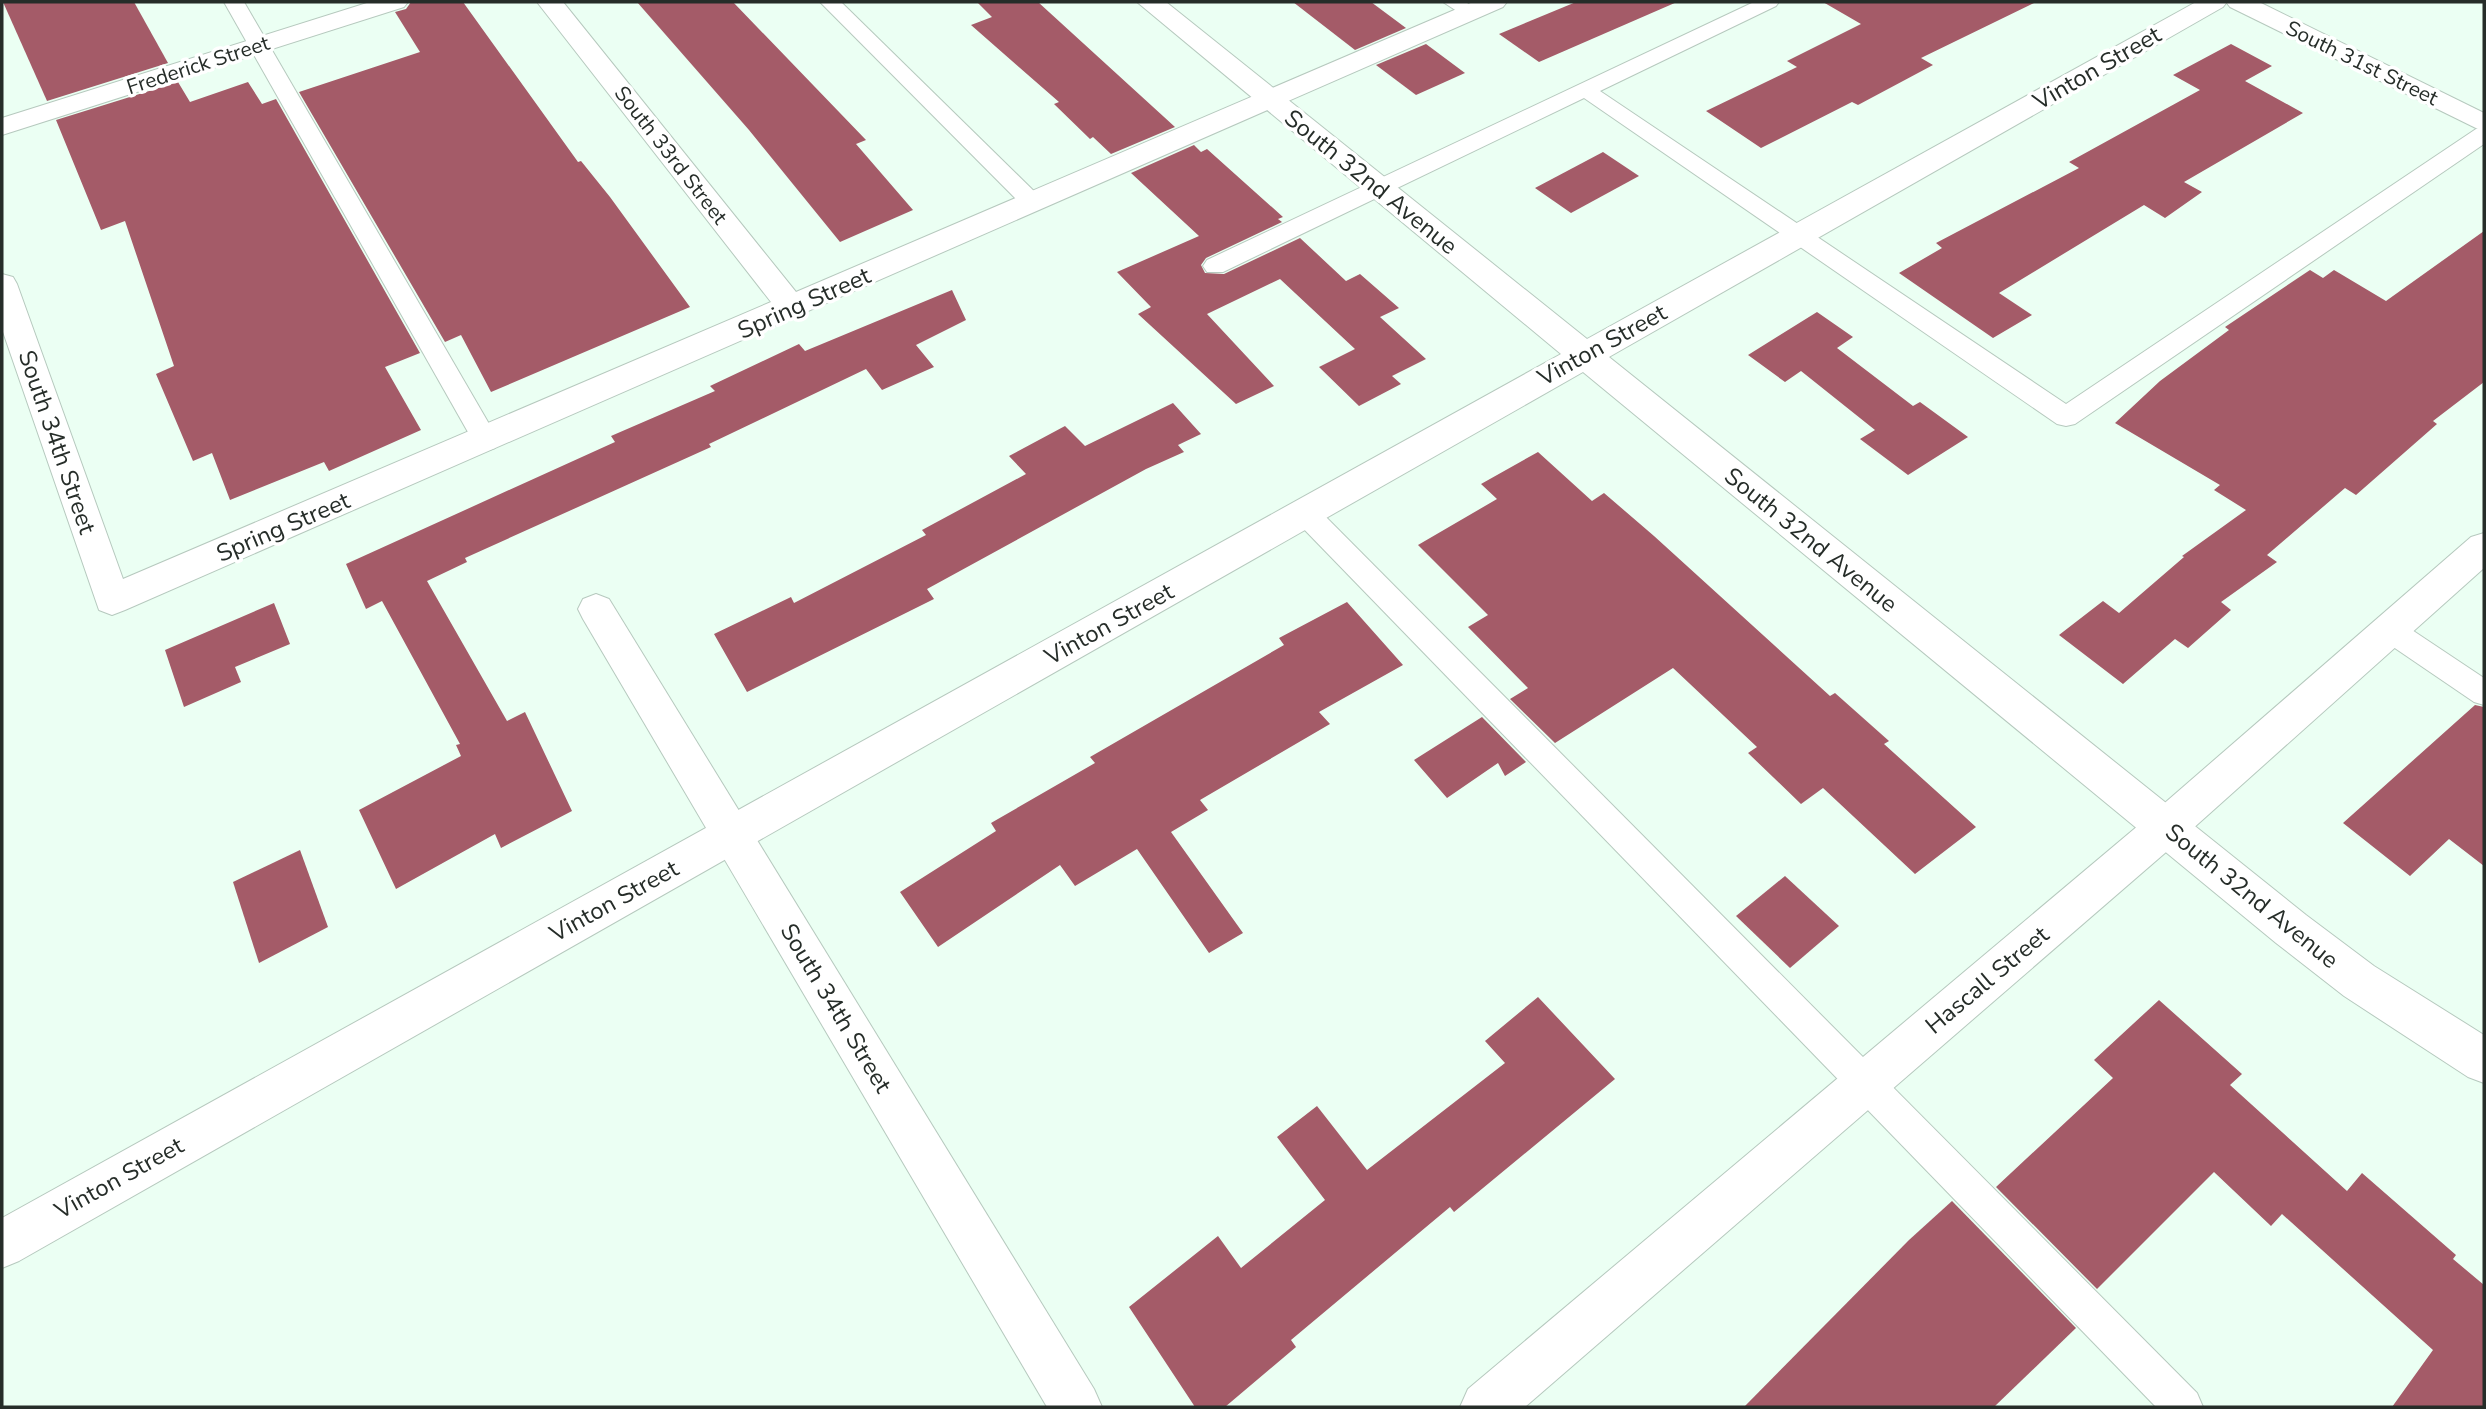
<svg xmlns="http://www.w3.org/2000/svg" width="2486" height="1409" viewBox="0 0 2486 1409" font-family="'Nunito Sans',sans-serif">
	<style>
		.building { fill: #a45b68 }
		.lines { fill: none; stroke-linecap: round; stroke-linejoin: round }
		.service-casing { stroke: #b6c9be; stroke-width: 2 }
		.minor-casing { stroke: #b6c9be; stroke-width: 2 }
		.tertiary-casing { stroke: #b6c9be; stroke-width: 2 }
		.service { fill: #fff; fill-rule: evenodd }
		.minor { fill: #fff; fill-rule: evenodd }
		.tertiary { fill: #fff; fill-rule: evenodd }
		.labels { text-anchor: middle; stroke-width: 7; stroke-linejoin: round; paint-order: stroke }
		.far-street-label { font-size: 21px; fill: #262d29; stroke: #fff }
		.street-label { font-size: 24px; fill: #262d29; stroke: #fff }
	</style>
	<rect width="100%" height="100%" fill="#ebfff3"/>
	<!-- building -->
	<g class="building">
		<polygon points="3,2 134,2 168,63 47,101"/>
		<polygon points="411,2 463,2 578,162 581,161 610,197 690,307 491,392 461,335 445,342 299,92 420,52 395,12 406,9"/>
		<polygon points="637,2 733,2 866,140 856,144 913,210 840,242 749,130"/>
		<polygon points="977,2 1038,2 1175,127 1111,154 1093,137 1090,139 1054,104 1059,102 971,25 992,17"/>
		<polygon points="1293,2 1371,2 1406,28 1355,50"/>
		<polygon points="1576,2 1677,2 1539,62 1499,34"/>
		<polygon points="1823,2 2036,2 1921,58 1933,65 1858,105 1852,102 1761,148 1706,111 1797,67 1787,61 1861,24"/>
		<polygon points="1426,44 1465,73 1416,95 1376,65"/>
		<polygon points="2231,44 2272,66 2245,81 2303,113 2184,182 2202,192 2165,218 2144,205 1999,293 2032,315 1993,338 1899,273 1942,248 1936,243 2079,168 2069,162 2200,90 2173,75"/>
		<polygon points="178,82 190,102 248,82 262,104 276,99 420,353 385,367 421,430 329,471 324,462 230,500 212,453 193,461 156,374 174,366 125,221 101,230 56,120"/>
		<polygon points="1194,145 1201,152 1207,149 1283,217 1278,219 1282,222 1206,258 1201,265 1205,273 1224,274 1300,238 1346,281 1360,274 1399,308 1380,317 1426,359 1392,376 1401,384 1359,406 1319,367 1355,349 1280,279 1207,314 1274,386 1236,404 1138,314 1151,307 1117,272 1199,236 1131,173"/>
		<polygon points="1603,152 1639,176 1571,213 1535,188"/>
		<polygon points="2484,231 2484,382 2433,421 2437,424 2356,495 2345,488 2267,555 2277,562 2221,602 2231,610 2188,648 2175,639 2123,684 2059,635 2103,601 2119,613 2184,557 2182,556 2246,510 2214,490 2220,485 2115,423 2160,381 2229,330 2225,327 2310,270 2323,278 2334,270 2386,301"/>
		<polygon points="952,290 966,320 916,345 934,367 882,390 866,369 709,444 711,447 465,558 467,562 427,581 507,721 525,712 572,811 501,848 495,834 396,889 359,810 461,756 456,745 460,744 382,601 366,609 346,564 615,442 611,436 715,391 710,386 799,344 805,351"/>
		<polygon points="1817,312 1853,337 1837,348 1913,406 1920,402 1968,437 1908,475 1860,439 1875,430 1801,371 1785,382 1748,355"/>
		<polygon points="1173,403 1201,434 1178,445 1184,452 1146,469 927,589 934,599 747,692 714,634 791,597 794,603 926,535 922,530 1026,474 1009,456 1065,426 1085,446"/>
		<polygon points="1538,452 1592,501 1604,493 1654,536 1830,696 1835,693 1889,741 1884,744 1976,827 1915,874 1823,788 1801,804 1748,753 1757,747 1673,668 1555,743 1510,699 1528,688 1468,627 1488,615 1418,545 1497,499 1481,484"/>
		<polygon points="1347,602 1403,665 1319,712 1330,724 1200,800 1208,810 1171,832 1243,933 1209,953 1137,849 1075,886 1060,865 938,947 900,892 996,831 991,823 1095,763 1090,757 1284,645 1279,638"/>
		<polygon points="274,603 290,644 235,667 241,682 184,707 165,650"/>
		<polygon points="2475,705 2484,707 2484,866 2449,839 2410,876 2343,823"/>
		<polygon points="1482,717 1526,762 1505,776 1498,763 1447,798 1414,760"/>
		<polygon points="300,850 328,927 259,963 233,882"/>
		<polygon points="1785,876 1839,926 1790,968 1736,916"/>
		<polygon points="1538,997 1615,1079 1454,1212 1450,1207 1291,1340 1296,1347 1225,1407 1195,1407 1129,1307 1218,1236 1241,1268 1325,1200 1277,1137 1317,1106 1367,1170 1505,1063 1485,1041"/>
		<polygon points="2159,1000 2242,1074 2230,1085 2347,1191 2362,1173 2456,1255 2453,1259 2484,1285 2484,1407 2392,1407 2433,1350 2282,1214 2271,1226 2214,1172 2097,1289 1996,1187 2113,1078 2094,1060"/>
		<polygon points="1952,1201 2076,1328 1994,1407 1744,1407 1909,1240"/>
	</g>
	<g class="lines">
		<!-- service casing -->
		<g class="service-casing">
			<g id="service">
				<polygon points="224,2 244,2 499,441 495,448 486,451 477,448"/>
				<polygon points="820,2 841,2 1041,198 1044,203 1041,208 1025,208"/>
				<polygon points="1443,2 1466,2 1479,13 1469,19"/>
				<polygon points="1754,2 1779,2 1776,6 1600,91 2066,404 2476,129 2484,127 2484,144 2075,424 2066,426 2057,424 1584,98 1223,272 1207,272 1203,266 1207,260"/>
				<polygon points="1306,504 1316,507 2197,1393 2203,1407 2156,1407 1296,521 1292,514 1296,507"/>
				<polygon points="2390,618 2400,622 2484,678 2484,705 2474,702 2380,638 2376,630 2380,622"/>
			</g>
		</g>
		<!-- minor casing -->
		<g class="minor-casing">
			<g id="minor">
				<polygon points="370,2 408,2 404,7 2,135 2,118"/>
				<polygon points="537,2 563,2 796,292 1473,2 1507,2 1503,7 125,610 112,615 99,610 2,329 2,274 13,277 17,284 123,579 771,302"/>
				<polygon points="2226,2 2259,2 2484,113 2484,132 2230,7"/>
				<polygon points="2484,533 2484,568 2180,840 1525,1407 1460,1407 1468,1389 2152,814 2471,537"/>
				<polygon points="596,594 609,599 1094,1389 1102,1407 1047,1407 583,619 578,609 583,599"/>
			</g>
		</g>
		<!-- tertiary casing -->
		<g class="tertiary-casing">
			<polygon id="tertiary" points="1137,2 1166,2 1587,339 2196,2 2227,2 2223,7 1609,357 2306,915 2374,966 2484,1035 2484,1083 2468,1077 2344,996 2276,943 1583,372 19,1261 2,1268 2,1218 1561,354"/>
		</g>
		<!-- service -->
		<use href="#service" class="service"/>
		<!-- minor -->
		<use href="#minor" class="minor"/>
		<!-- tertiary -->
		<use href="#tertiary" class="tertiary"/>
	</g>
	<g class="labels">
		<!-- far-street labels -->
		<g class="far-street-label">
			<text transform="translate(2362 63) rotate(26)" y="7">South 31st Street</text>
			<text transform="translate(198 65) rotate(-18)" y="7">Frederick Street</text>
			<text transform="translate(671 155) rotate(52)" y="7">South 33rd Street</text>
		</g>
		<!-- street labels -->
		<g class="street-label">
			<text transform="translate(2097 68) rotate(-30)" y="8">Vinton Street</text>
			<text transform="translate(1371 182) rotate(39)" y="8">South 32nd Avenue</text>
			<text transform="translate(804 303) rotate(-24)" y="8">Spring Street</text>
			<text transform="translate(1602 345) rotate(-29)" y="8">Vinton Street</text>
			<text transform="translate(57 442) rotate(71)" y="8">South 34th Street</text>
			<text transform="translate(283 527) rotate(-23)" y="8">Spring Street</text>
			<text transform="translate(1811 540) rotate(39)" y="8">South 32nd Avenue</text>
			<text transform="translate(1109 624) rotate(-29)" y="8">Vinton Street</text>
			<text transform="translate(2252 896) rotate(39)" y="8">South 32nd Avenue</text>
			<text transform="translate(614 901) rotate(-29)" y="8">Vinton Street</text>
			<text transform="translate(1987 980) rotate(-40)" y="8">Hascall Street</text>
			<text transform="translate(836 1008) rotate(59)" y="8">South 34th Street</text>
			<text transform="translate(119 1178) rotate(-29)" y="8">Vinton Street</text>
		</g>
	</g>
	<!-- border -->
	<rect width="2486" height="1409" fill="none" stroke="#262d29" stroke-width="7"/>
</svg>
